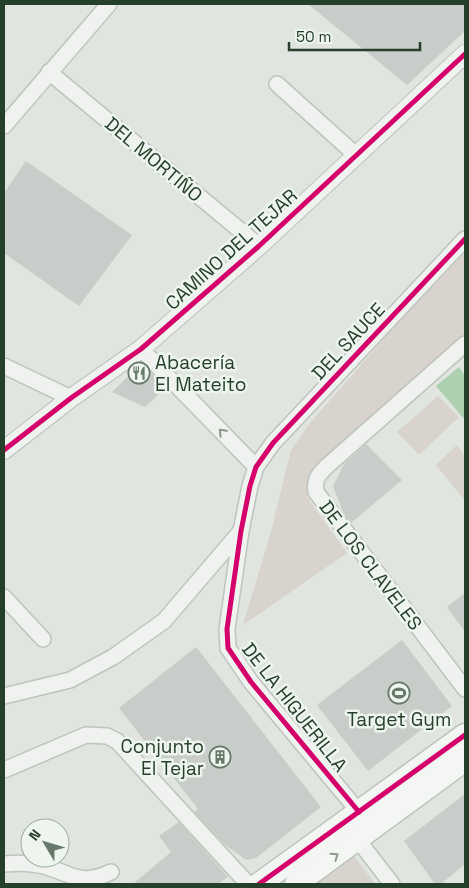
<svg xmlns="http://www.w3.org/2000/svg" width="469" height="888" viewBox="0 0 469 888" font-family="'Space Grotesk',sans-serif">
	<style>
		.green { fill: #d8d3cd }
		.water { fill: #add1b0 }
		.building { fill: #c8cdc9 }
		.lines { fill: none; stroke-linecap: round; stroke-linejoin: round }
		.minor-casing { stroke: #bec3be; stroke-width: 18 }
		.tertiary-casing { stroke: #bec3be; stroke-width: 20 }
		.primary-casing { stroke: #bcc3bd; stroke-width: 25 }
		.minor { stroke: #eff2ef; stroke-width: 15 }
		.tertiary { stroke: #eff2ef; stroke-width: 18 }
		.primary { stroke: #f4f6f4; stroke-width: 22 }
		.cycleway-casing { stroke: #edf5ee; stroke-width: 8 }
		.cycleway { stroke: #d6006c; stroke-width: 5 }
		.oneway { stroke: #8a988d }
		.oneway2 { stroke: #8d9a90 }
		.labels { text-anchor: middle; stroke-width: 5; stroke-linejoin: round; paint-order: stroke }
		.street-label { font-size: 19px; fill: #263f2b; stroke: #edf5ee }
		.poi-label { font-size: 19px; fill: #263f2b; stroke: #edf5ee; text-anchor: start }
	</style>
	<rect width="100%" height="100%" fill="#e0e5e0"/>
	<!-- green -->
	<g class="green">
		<polygon points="465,253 465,341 314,466 309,479 307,497 347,553 243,625 271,532 291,450 310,423 402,318"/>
		<polygon points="438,396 459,417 419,455 397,432"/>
		<polygon points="457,445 465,457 465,501 436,465"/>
		<polygon points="354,856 375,884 315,884"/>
	</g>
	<!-- water -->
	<polygon class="water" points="459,367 465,376 465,420 436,386"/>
	<!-- building -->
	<g class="building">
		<polygon points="308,4 465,4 465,31 407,85"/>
		<polygon points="26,161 132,235 79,306 4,253 4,193"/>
		<polygon points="142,363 165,388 145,407 112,392"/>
		<polygon points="366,444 402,480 351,523 343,512 333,486 344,464"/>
		<polygon points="465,593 465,632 447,607"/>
		<polygon points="402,640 452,706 368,771 317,705"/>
		<polygon points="196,647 321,807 256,858 246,860 224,844 194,812 198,809 119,708"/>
		<polygon points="465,794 465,864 441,884 435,884 404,841"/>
		<polygon points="179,822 228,877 217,884 133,884 171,852 159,836"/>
	</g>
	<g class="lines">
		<!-- minor casing -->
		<g class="minor-casing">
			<g id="minor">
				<polyline points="49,72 259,246"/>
				<polyline points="277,84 357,156"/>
				<polyline points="4,126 109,4"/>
				<path d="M465 344 326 467C318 475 314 480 316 492L465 689"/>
				<polyline points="141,349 256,467"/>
				<polyline points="4,366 71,398"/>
				<polyline points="4,597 43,639"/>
				<polyline points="4,696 70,680 113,657 164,621 241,531"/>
				<polyline points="4,770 86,735 107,736 117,741 248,884"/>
				<polyline points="359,812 251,682 228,648 227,629 241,531 250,486 256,467 273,443 465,239"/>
				<polyline points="358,840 392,884"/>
				<path d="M4 864C15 863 28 863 39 865 70 871 77 888 111 872"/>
			</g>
		</g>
		<!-- tertiary casing -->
		<g class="tertiary-casing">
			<polyline id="tertiary" points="4,450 71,398 141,349 259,246 465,54"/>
		</g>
		<!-- primary casing -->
		<g class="primary-casing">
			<g id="primary">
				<polyline points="259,884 465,735"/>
				<polyline points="296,884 465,760"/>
			</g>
		</g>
		<!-- minor -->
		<use href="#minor" class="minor"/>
		<!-- tertiary -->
		<use href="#tertiary" class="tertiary"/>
		<!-- primary -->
		<use href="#primary" class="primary"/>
		<!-- cycleway casing -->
		<g class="cycleway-casing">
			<g id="cycleway">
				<polyline points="4,450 71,398 141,349 259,246 465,54"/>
				<polyline points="359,812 251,682 228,648 227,629 241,531 250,486 256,467 273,443 465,239"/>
				<polyline points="259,884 465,735"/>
			</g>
		</g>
		<!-- cycleway -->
		<use href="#cycleway" class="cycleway"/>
	</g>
	<!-- one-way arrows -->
	<defs><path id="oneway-chevron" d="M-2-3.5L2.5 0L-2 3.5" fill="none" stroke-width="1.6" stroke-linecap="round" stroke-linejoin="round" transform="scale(1.25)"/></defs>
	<use class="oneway" href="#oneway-chevron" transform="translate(222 432) rotate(-134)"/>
	<use class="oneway2" href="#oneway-chevron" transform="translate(335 856) rotate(-35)"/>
	<!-- icons -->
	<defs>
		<g id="restaurant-ring" transform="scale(1.125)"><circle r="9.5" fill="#edf5ee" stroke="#67796a" stroke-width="1.5"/><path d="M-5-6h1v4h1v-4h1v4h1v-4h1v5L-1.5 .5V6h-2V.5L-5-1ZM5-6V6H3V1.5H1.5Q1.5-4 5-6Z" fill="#67796a"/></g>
		<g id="stadium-ring" transform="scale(1.125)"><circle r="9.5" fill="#edf5ee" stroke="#67796a" stroke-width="1.5"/><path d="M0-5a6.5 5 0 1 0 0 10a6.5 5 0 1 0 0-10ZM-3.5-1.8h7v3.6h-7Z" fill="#67796a"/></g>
		<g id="building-ring" transform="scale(1.125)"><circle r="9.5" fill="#edf5ee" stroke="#67796a" stroke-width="1.5"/><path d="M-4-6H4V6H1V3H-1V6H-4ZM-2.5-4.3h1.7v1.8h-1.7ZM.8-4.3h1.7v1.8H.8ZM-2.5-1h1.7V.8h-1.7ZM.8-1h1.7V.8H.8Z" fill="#67796a"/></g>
	</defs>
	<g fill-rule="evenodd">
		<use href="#restaurant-ring" x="139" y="373"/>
		<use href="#stadium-ring" x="399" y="693"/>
		<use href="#building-ring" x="220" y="757"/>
	</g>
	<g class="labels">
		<!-- street labels -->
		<g class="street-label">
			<text transform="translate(154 159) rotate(40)" y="7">DEL MORTIÑO</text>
			<text transform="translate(231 249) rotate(-42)" y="7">CAMINO DEL TEJAR</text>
			<text transform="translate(348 341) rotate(-47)" y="7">DEL SAUCE</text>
			<text transform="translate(371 565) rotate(53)" y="7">DE LOS CLAVELES</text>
			<text transform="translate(295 707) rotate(52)" y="7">DE LA HIGUERILLA</text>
		</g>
		<!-- poi labels -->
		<g class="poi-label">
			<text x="155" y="369">Abacería<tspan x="155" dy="22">El Mateito</tspan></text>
			<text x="399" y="726" text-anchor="middle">Target Gym</text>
			<text x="204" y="753" text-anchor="end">Conjunto<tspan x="204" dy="22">El Tejar</tspan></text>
		</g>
	</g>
	<!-- border -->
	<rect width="469" height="888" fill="none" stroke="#263f2b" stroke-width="10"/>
	<!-- north arrow -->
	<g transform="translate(45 843) rotate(308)"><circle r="24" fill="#edf5ee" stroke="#9daca0"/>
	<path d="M0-4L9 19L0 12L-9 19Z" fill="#67796a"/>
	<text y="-8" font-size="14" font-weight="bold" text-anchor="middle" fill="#263f2b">N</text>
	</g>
	<!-- scale -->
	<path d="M289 42v8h131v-8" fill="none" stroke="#263f2b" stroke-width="2.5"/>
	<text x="296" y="42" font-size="15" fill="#263f2b" stroke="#edf5ee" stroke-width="4" paint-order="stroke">50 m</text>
</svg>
